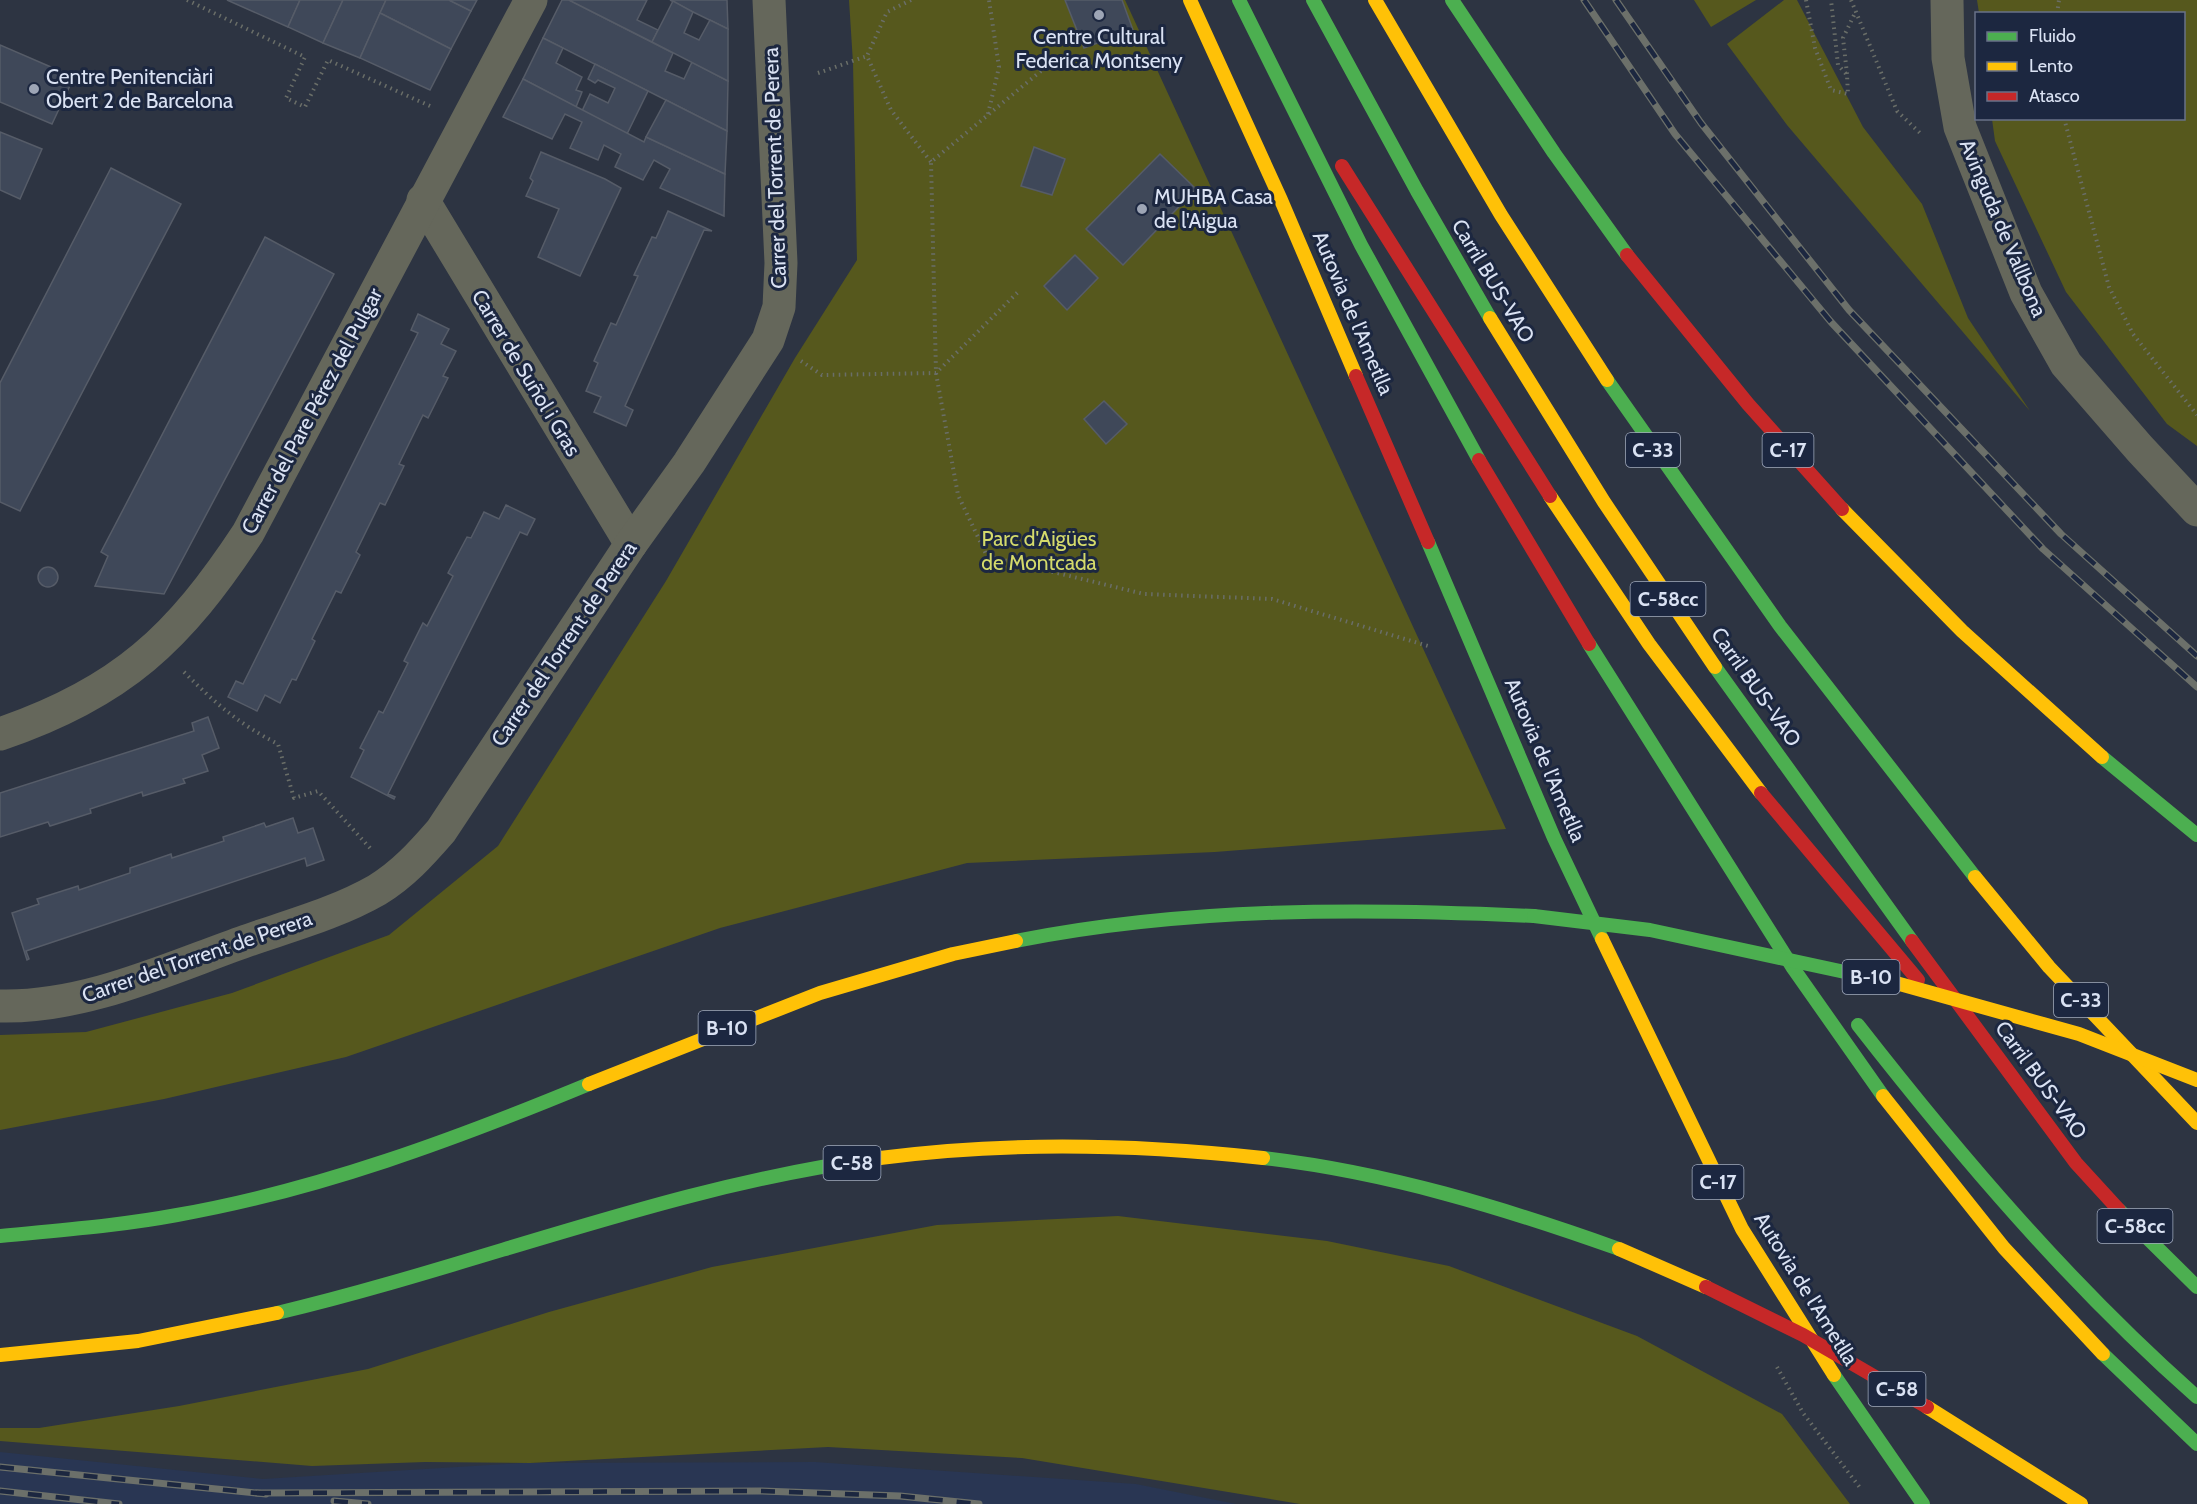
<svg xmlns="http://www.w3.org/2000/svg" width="2197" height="1504" viewBox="0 0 2197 1504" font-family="Cabin,sans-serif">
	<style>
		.built { fill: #293653 }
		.green { fill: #56581d }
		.building { fill: #3f4859; stroke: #565c68; stroke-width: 1.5 }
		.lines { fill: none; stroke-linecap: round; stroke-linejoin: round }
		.path { stroke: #6a6e68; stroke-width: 4; stroke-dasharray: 1.5 4.5; stroke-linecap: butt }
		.street { stroke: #65675b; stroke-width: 33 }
		.fast { stroke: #4caf50; stroke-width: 14 }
		.slow { stroke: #ffc107; stroke-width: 14 }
		.jam { stroke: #c62828; stroke-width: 14 }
		.rail-casing { stroke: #6c706a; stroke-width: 7 }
		.rail { stroke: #1c2740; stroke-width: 4.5; stroke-dasharray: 14; stroke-linecap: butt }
		.fast-bridge { stroke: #4caf50; stroke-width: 14 }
		.slow-bridge { stroke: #ffc107; stroke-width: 14 }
		.jam-bridge { stroke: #c62828; stroke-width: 14 }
		.poi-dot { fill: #9da5b5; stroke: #1c2740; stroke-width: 2 }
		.labels { text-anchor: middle; stroke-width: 6; stroke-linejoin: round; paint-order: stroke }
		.shield { fill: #1c2740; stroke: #a1aabd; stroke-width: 1.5 }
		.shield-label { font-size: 20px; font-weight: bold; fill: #dae2f3 }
		.poi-label { font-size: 21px; fill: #dae2f3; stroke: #1c2740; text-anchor: start }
		.street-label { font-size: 21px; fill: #dae2f3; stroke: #1c2740 }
		.park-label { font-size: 21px; fill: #d4da6b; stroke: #1c2740 }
	</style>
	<rect width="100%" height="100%" fill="#2d3442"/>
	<!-- built -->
	<polygon class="built" points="0,1452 263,1479 523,1463 815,1462 1136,1484 1236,1504 0,1504"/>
	<!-- green -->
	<g class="green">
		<polygon points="849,0 1125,0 1506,829 1215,852 967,863 720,928 346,1057 164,1099 0,1130 0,1035 86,1032 232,993 389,935 498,846 666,581 795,358 857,260 853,63"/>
		<polygon points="1694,0 1756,0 1711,27"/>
		<polygon points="1784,0 1797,0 1863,127 1922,204 1968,318 2030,411 1787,125 1727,44"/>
		<polygon points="1977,0 2197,0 2197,446 2167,424 2066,292 1995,141 1992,119 2184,118 2184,14 1979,13"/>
		<polygon points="1118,1216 1327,1241 1449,1266 1637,1336 1782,1414 1850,1504 1300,1504 1022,1458 828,1447 530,1463 425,1462 312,1466 0,1441 0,1428 39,1428 179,1406 368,1369 549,1312 712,1267 937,1225"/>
	</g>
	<!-- building -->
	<g class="building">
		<polygon points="227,0 300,0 288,27"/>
		<polygon points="300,0 343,0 323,43 288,27"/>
		<polygon points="343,0 386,0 360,58 323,43"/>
		<polygon points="386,0 449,0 471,11 451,49 380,13"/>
		<polygon points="449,0 477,0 471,11"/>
		<polygon points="562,0 569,0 673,53 665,71 684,79 692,62 728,81 727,131 543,38"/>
		<polygon points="569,0 647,0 637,20 658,30 652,42"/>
		<polygon points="670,0 727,0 728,29 689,10"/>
		<polygon points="1065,0 1122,0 1133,30 1084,48"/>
		<polygon points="673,1 693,12 684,33 699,40 710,20 728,29 728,81 652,42"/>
		<polygon points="380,13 451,49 430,90 360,58"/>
		<polygon points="543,38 563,48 556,63 582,77 576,90 582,92 576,107 523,79"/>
		<polygon points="0,45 74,77 52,124 0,102"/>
		<polygon points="595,64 648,91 627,134 582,111 590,94 608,103 615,88 598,80 595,83 588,79"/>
		<polygon points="523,79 644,142 646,137 725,174 724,216 660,188 670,169 654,160 643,180 615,167 621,154 604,145 598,160 570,148 582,122 565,114 552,139 503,117"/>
		<polygon points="666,100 727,131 725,174 646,137"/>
		<polygon points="0,132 42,149 20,199 0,190"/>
		<polygon points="1034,147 1065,159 1052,195 1021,186"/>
		<polygon points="541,152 605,179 621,188 580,276 538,257 559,209 526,196 533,181 530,178"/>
		<polygon points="1160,154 1196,189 1123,265 1086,229"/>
		<polygon points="111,168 181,204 20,511 0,502 0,383"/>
		<polygon points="668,211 712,231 704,230 625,406 633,410 626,426 594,412 601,397 586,391 598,363 594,361 611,323 616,325 638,276 634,275 652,237 656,238"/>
		<polygon points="265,237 334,274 164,594 95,586 108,556 101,552"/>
		<polygon points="1075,255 1098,278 1067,310 1044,286"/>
		<polygon points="418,314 449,329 441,344 456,351 443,376 448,378 428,418 423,415 399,464 404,466 385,505 380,503 356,552 360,555 341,593 336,591 312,639 315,641 296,680 292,679 280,703 265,695 257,711 228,697 236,681 243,684 418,333 411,330"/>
		<polygon points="1104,401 1127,424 1106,444 1084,419"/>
		<polygon points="506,505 535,519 527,535 520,532 388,794 395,797 394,799 351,777 364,750 360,748 379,711 383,713 408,663 404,661 423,623 427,626 453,576 448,573 467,537 471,538 484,512 499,519"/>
		<circle cx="48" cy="577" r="10"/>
		<polygon points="208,717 219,748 202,755 208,771 183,779 185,783 143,796 142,792 90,809 91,813 50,826 48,822 0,837 0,793 194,731 192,723"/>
		<polygon points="293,818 298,833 313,828 324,860 307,866 305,858 26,951 29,959 27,960 12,913 39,904 37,899 78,886 79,890 130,873 130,868 171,854 172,858 224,841 223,837 264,823 266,827"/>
	</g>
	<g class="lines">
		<!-- path -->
		<g class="path">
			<polyline points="187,0 305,57 286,98 305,107 328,60 430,106"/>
			<polyline points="911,0 887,12 867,56 891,110 931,162"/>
			<polyline points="1806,0 1815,48 1831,90 1848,94 1847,75 1838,65 1831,0"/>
			<polyline points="1851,0 1897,111 1920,133"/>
			<polyline points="2057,14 2059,0"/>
			<polyline points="1041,71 931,162 936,373 958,495 987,556 1144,594 1272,599 1428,646"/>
			<polyline points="818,73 867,56"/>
			<polyline points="1847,74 1843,38 1856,11"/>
			<polyline points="988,114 999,67 989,0"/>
			<polyline points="2064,118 2109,287 2133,334 2197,415"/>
			<polyline points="801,361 822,375 936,373 1019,291"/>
			<path d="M184 672C215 703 239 724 278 744L294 798 318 791 370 848"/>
			<polyline points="1777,1367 1803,1413 1861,1489"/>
		</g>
		<!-- street -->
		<g class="street">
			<polyline points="1947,0 1948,58 1960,127 2026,293 2066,364 2140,449 2197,510"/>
			<polyline points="423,200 631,544"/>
			<path d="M0 734C121 693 179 638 248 533L531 0"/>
			<path d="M0 1006C85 1008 167 969 246 941 289 926 337 913 377 890 403 874 421 854 441 831L631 544 689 463 768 340 779 307 781 263 769 0"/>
		</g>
		<!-- fast -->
		<g class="fast">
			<polyline points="1239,0 1361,245 1479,460"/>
			<polyline points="1313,0 1417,191 1490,318"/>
			<polyline points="1452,0 1554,153 1627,255"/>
			<polyline points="1607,380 1780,626 1975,877"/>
			<polyline points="1428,542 1554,838 1602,939"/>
			<polyline points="1589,644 1793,968 1883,1096"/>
			<polyline points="1715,667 1912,941"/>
			<polyline points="2102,757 2197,835"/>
			<path d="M1016 941C1186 907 1362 908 1534 916"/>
			<path d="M1858 1025C1961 1157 2071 1286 2197 1397"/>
			<path d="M1263 1158C1386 1172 1504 1208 1619 1249"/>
			<polyline points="2119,1210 2197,1287"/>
			<path d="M0 1236C59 1230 118 1226 177 1215 319 1190 456 1139 589 1084"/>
			<path d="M277 1313C479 1265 673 1185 880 1158"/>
			<polyline points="2103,1354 2197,1444"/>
			<polyline points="1834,1375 1923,1504"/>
		</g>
		<!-- slow -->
		<g class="slow">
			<polyline points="1190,0 1281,200 1356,376"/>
			<polyline points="1375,0 1501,215 1607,380"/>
			<polyline points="1490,318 1604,502 1715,667"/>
			<polyline points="1550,496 1649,644 1761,793"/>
			<polyline points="1842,509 1962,631 2102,757"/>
			<polyline points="1975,877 2049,967 2197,1123"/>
			<polyline points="1602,939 1742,1229 1834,1375"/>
			<polyline points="589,1084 820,993 953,954 1016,941"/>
			<polyline points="1883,1096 2004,1248 2103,1354"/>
			<path d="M880 1158C1008 1141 1135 1144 1263 1158"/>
			<polyline points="1619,1249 1706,1287"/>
			<polyline points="0,1355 138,1341 277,1313"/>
		</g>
		<!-- jam -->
		<g class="jam">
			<polyline points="1342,166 1550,496"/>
			<polyline points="1627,255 1748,404 1842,509"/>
			<polyline points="1356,376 1428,542"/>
			<polyline points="1479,460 1589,644"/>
			<polyline points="1761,793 1918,980"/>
			<polyline points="1912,941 2076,1163 2119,1210"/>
		</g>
		<!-- rail casing -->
		<g class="rail-casing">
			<g id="rail">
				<polyline points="1584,0 1675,134 1831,322 2043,549 2197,687"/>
				<polyline points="1616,0 1701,123 1849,310 2061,534 2197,656"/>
				<polyline points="0,1467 266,1494"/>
				<polyline points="0,1491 119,1504"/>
				<polyline points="257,1493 761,1491 900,1496 979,1504"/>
				<polyline points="334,1501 368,1504"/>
			</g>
		</g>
		<!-- rail -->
		<use href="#rail" class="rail"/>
		<!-- fast-bridge -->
		<polyline class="fast-bridge" points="1534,916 1650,930 1896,983"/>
		<!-- slow-bridge -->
		<g class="slow-bridge">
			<polyline points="1896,983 2079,1034 2197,1080"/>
			<polyline points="1927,1407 2081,1504"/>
		</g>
		<!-- jam-bridge -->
		<polyline class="jam-bridge" points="1706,1287 1803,1335 1927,1407"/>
	</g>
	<!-- markers -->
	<g class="poi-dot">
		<circle cx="1099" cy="15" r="6"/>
		<circle cx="34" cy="89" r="6"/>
		<circle cx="1142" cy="209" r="6"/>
	</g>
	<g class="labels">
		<!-- shield labels -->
		<g class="shield">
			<rect x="1626" y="433" width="54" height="34" rx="4.5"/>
			<rect x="1762.5" y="433" width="51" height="34" rx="4.5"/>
			<rect x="1630.5" y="582" width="75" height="34" rx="4.5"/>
			<rect x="1842.5" y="960" width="57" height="34" rx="4.5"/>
			<rect x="2054" y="983" width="54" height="34" rx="4.5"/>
			<rect x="698.5" y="1011" width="57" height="34" rx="4.5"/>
			<rect x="823.5" y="1146" width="57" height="34" rx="4.5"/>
			<rect x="1692.5" y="1165" width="51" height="34" rx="4.5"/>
			<rect x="2097.5" y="1209" width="75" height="34" rx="4.5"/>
			<rect x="1868.5" y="1372" width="57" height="34" rx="4.5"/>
		</g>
		<g class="shield-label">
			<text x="1653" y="457">C-33</text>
			<text x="1788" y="457">C-17</text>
			<text x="1668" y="606">C-58cc</text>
			<text x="1871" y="984">B-10</text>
			<text x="2081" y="1007">C-33</text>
			<text x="727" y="1035">B-10</text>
			<text x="852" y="1170">C-58</text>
			<text x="1718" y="1189">C-17</text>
			<text x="2135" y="1233">C-58cc</text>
			<text x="1897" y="1396">C-58</text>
		</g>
		<!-- poi labels -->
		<g class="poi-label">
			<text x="1099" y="44" text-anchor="middle">Centre Cultural<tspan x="1099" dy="24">Federica Montseny</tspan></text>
			<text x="46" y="84">Centre Penitenciàri<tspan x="46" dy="24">Obert 2 de Barcelona</tspan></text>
			<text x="1154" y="204">MUHBA Casa<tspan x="1154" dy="24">de l'Aigua</tspan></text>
		</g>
		<!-- street labels -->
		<g class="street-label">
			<text transform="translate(775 168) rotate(-92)" y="7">Carrer del Torrent de Perera</text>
			<text transform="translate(2003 228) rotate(67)" y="7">Avinguda de Vallbona</text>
			<text transform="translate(1493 281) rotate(59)" y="7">Carril BUS-VAO</text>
			<text transform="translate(1353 313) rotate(67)" y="7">Autovia de l'Ametlla</text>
			<text transform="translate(526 373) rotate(59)" y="7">Carrer de Suñol i Gras</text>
			<text transform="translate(312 411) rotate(-62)" y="7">Carrer del Pare Pérez del Pulgar</text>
			<text transform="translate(564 644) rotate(-56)" y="7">Carrer del Torrent de Perera</text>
			<text transform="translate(1756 687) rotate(55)" y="7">Carril BUS-VAO</text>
			<text transform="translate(1545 760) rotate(67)" y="7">Autovia de l'Ametlla</text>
			<text transform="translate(197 957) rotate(-19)" y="7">Carrer del Torrent de Perera</text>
			<text transform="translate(2041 1080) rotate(54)" y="7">Carril BUS-VAO</text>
			<text transform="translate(1806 1289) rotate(58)" y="7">Autovia de l'Ametlla</text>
		</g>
		<!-- park labels -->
		<g class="park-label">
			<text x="1039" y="546">Parc d'Aigües<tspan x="1039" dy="24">de Montcada</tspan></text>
		</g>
	</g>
	<!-- legend -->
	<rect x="1975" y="12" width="210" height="108" fill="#1c2740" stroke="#687288" stroke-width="1.5"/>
	<rect x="1987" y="32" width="30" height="9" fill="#4caf50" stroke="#687288" stroke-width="1.5"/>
	<text x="2029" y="42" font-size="18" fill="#dae2f3">Fluido</text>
	<rect x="1987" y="62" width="30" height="9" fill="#ffc107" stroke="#687288" stroke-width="1.5"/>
	<text x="2029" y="72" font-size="18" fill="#dae2f3">Lento</text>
	<rect x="1987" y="92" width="30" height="9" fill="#c62828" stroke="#687288" stroke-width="1.5"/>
	<text x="2029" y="102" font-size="18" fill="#dae2f3">Atasco</text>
</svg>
